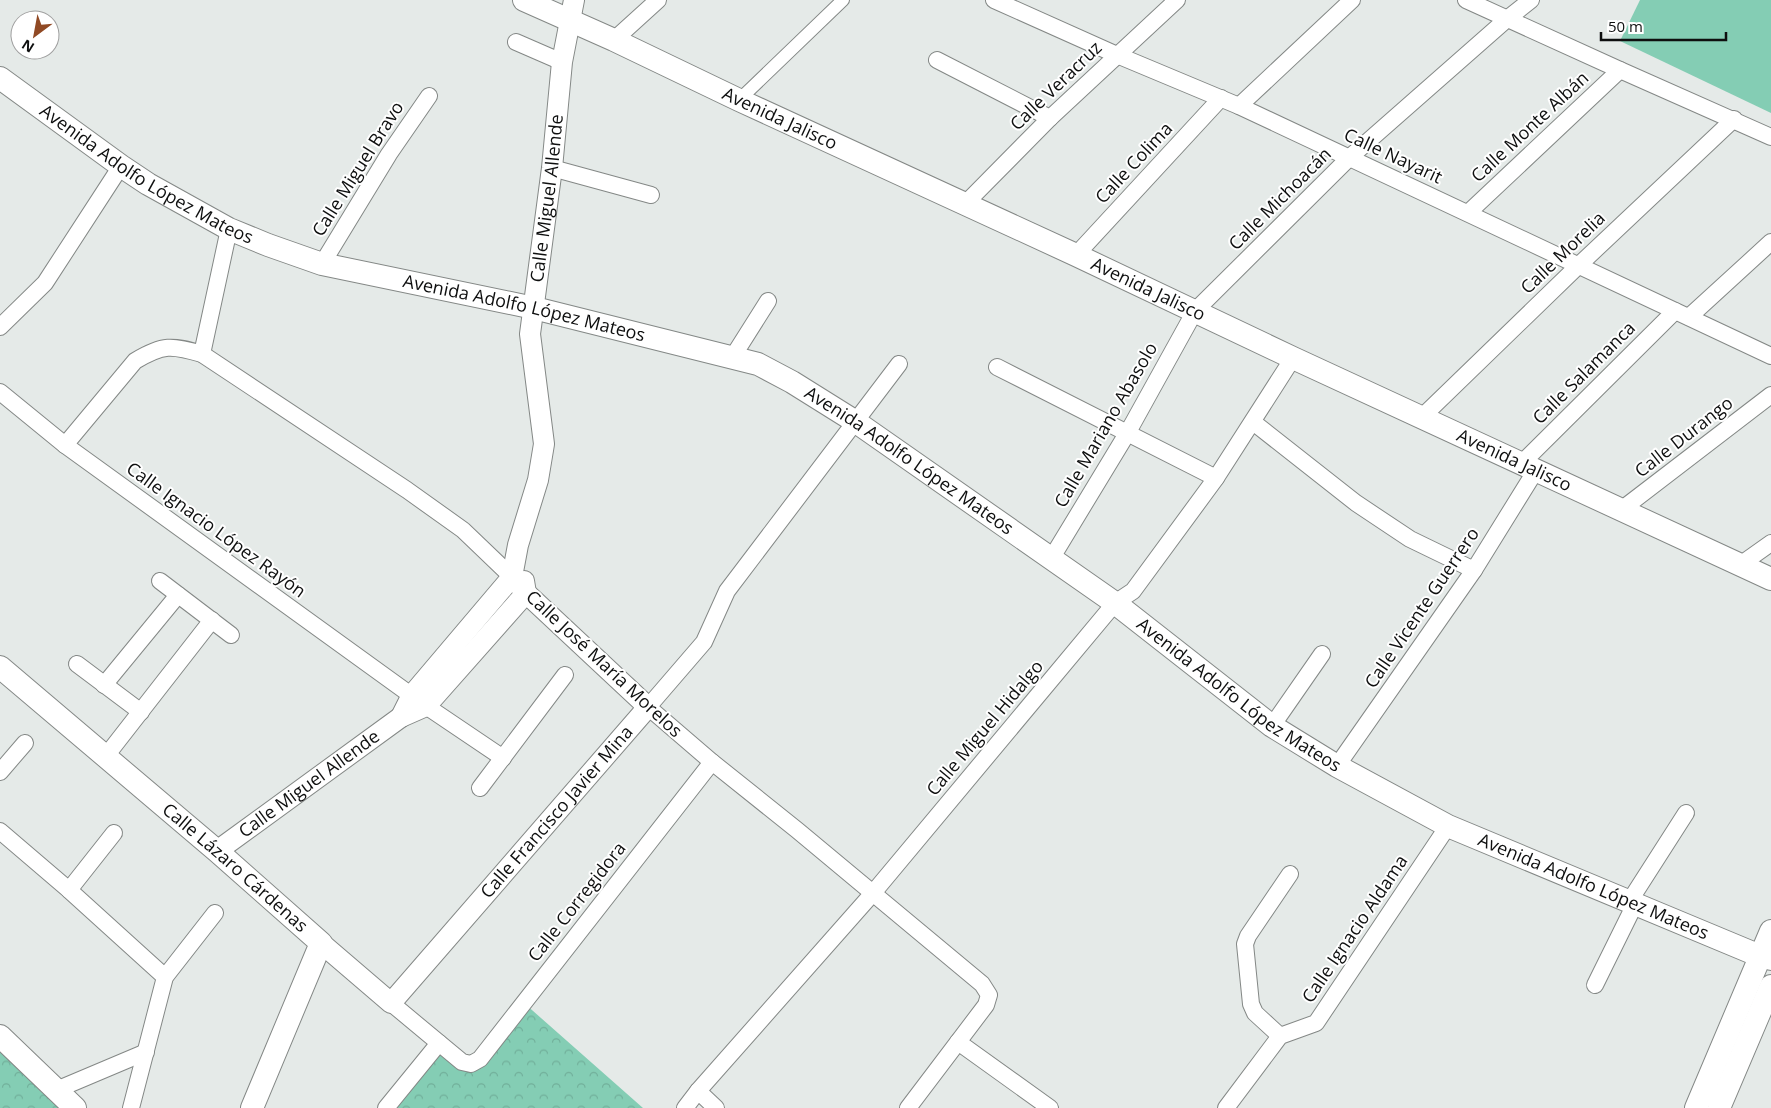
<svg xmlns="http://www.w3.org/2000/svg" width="1771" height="1108" viewBox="0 0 1771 1108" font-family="'Open Sans',sans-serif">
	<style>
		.grass { fill: #84cdb4 }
		.forest { fill: url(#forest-crowns) }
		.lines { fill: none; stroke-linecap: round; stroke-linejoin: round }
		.pedestrian-casing { stroke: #848886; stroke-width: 14 }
		.minor-casing { stroke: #848886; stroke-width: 18 }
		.tertiary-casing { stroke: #848886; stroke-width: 22 }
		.secondary-casing { stroke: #848886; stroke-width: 24 }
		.pedestrian { stroke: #fff; stroke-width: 12 }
		.minor { stroke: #fff; stroke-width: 16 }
		.tertiary { stroke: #fff; stroke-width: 20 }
		.secondary { stroke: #fff; stroke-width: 22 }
		.labels { text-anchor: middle; stroke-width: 4; stroke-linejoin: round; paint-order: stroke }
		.street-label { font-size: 18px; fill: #0e0f0f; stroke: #fff }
	</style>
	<defs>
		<pattern id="forest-crowns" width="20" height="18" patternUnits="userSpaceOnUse" patternTransform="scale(1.25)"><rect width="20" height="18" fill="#84cdb4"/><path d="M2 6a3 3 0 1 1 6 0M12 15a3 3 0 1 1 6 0" fill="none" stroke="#71af9a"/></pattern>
	</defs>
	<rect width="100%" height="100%" fill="#e5eae8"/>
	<!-- grass -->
	<polygon class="grass" points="1640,0 1771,0 1771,113 1620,41"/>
	<!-- forest -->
	<g class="forest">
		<polygon points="524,1003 643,1108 389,1108 439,1043 471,1064"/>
		<polygon points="0,1036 75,1108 0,1108"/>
	</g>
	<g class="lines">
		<!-- pedestrian casing -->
		<g class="pedestrian-casing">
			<polyline id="pedestrian" points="739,100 843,0"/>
		</g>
		<!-- minor casing -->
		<g class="minor-casing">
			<g id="minor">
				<polyline points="994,0 1117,55 1239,106 1771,356"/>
				<polyline points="1466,0 1620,70 1771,137"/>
				<polyline points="614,40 658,0"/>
				<polyline points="516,42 562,62"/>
				<polyline points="937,60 1050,118"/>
				<polyline points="1239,106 1352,0"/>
				<polyline points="552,168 651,195"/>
				<polyline points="965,204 1050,118 1177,0"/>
				<polyline points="1468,213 1620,70"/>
				<polyline points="1076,255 1221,98"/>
				<polyline points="322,264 389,154 429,96"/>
				<polyline points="1689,317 1771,242"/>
				<polyline points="0,327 45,283 121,166"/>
				<polyline points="202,354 229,229"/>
				<polyline points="732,358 768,301"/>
				<polyline points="899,364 727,591 704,642 648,707 712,762 797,830 982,984 989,995 986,1005 908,1108"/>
				<polyline points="997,367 1216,478"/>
				<polyline points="0,392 65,445 426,706 503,758"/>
				<polyline points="1421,418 1579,265 1734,119"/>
				<polyline points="1253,422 1356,503 1410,539 1474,570"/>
				<path d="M65 445 135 361C163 344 172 345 202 354L407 490 463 530 512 577"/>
				<polyline points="1521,464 1675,311"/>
				<polyline points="1621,510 1771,395"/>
				<polyline points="1051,559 1128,432 1195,311 1349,158 1507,19 1531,0"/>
				<polyline points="1740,565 1771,543"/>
				<polyline points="160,581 231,635"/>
				<polyline points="77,664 141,712"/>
				<polyline points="104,685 178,595"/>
				<polyline points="1272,726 1322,654"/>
				<polyline points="106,756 212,620"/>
				<polyline points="1337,766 1474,570 1536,470"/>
				<polyline points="0,772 25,743"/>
				<polyline points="480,788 565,675"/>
				<polyline points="0,831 69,890 165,977"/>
				<polyline points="69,890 114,833"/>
				<polyline points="1629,902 1686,813"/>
				<polyline points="1595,985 1635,904"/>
				<polyline points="391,1003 462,1062 471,1064 480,1059 712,762"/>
				<polyline points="1280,1036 1255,1013 1251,1004 1245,944 1248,936 1290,874"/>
				<polyline points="958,1042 1050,1108"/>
				<polyline points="56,1090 146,1052"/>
				<polyline points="698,1091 716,1108"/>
				<polyline points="131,1108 165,977 215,913"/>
				<polyline points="386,1108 439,1043"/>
				<polyline points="685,1108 698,1091 873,893 1115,603 1133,591 1216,478 1293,358"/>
				<polyline points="1226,1108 1280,1036 1316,1023 1448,826"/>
			</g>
		</g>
		<!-- tertiary casing -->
		<g class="tertiary-casing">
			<g id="tertiary">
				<path id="s1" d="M401 717 412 695 512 577 518 545 538 480 544 444 530 334 552 168 562 62 574 0"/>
				<path id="s2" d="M217 851 401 717 426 706 526 593 524 581"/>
				<path id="s3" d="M321 943 391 1003 648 707 526 593 512 577"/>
			</g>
		</g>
		<!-- secondary casing -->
		<g class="secondary-casing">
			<g id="secondary">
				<path id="s4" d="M524 0 614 40 739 100 1076 255 1293 358 1771 579"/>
				<path id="s5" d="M0 78 121 166 148 184 229 229 268 245 322 264 534 308 758 364 792 382 856 422 1115 603 1272 726 1337 766 1448 826 1760 956 1771 959"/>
				<path id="s6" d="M0 667 217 851 321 943 252 1108"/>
				<polyline points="0,1036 75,1108"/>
				<polyline points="1696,1108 1771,931"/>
				<polyline points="1719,1108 1771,986"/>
			</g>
		</g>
		<!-- pedestrian -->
		<use href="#pedestrian" class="pedestrian"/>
		<!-- minor -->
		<use href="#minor" class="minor"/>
		<!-- tertiary -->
		<use href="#tertiary" class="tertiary"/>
		<!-- secondary -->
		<use href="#secondary" class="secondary"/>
	</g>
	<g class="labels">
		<!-- street labels -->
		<g class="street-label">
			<text transform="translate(1056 86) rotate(-44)" y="6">Calle Veracruz</text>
			<text dy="6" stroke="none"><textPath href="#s4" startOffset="282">Avenida Jalisco</textPath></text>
			<text transform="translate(1530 127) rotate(-43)" y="6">Calle Monte Albán</text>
			<text transform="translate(1393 156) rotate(25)" y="6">Calle Nayarit</text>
			<text transform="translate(1134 163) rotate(-47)" y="6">Calle Colima</text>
			<text transform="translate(358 169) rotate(-58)" y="6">Calle Miguel Bravo</text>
			<text dy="6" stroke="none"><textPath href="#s5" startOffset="176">Avenida Adolfo López Mateos</textPath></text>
			<text dy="6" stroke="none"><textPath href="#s1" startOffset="564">Calle Miguel Allende</textPath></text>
			<text transform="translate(1280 199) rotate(-45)" y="6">Calle Michoacán</text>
			<text transform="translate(1563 253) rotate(-44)" y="6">Calle Morelia</text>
			<text dy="6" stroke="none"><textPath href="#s4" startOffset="688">Avenida Jalisco</textPath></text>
			<text dy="6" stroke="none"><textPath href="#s5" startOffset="581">Avenida Adolfo López Mateos</textPath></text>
			<text transform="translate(1584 373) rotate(-45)" y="6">Calle Salamanca</text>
			<text transform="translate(1106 425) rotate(-60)" y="6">Calle Mariano Abasolo</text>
			<text transform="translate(1684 437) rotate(-38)" y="6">Calle Durango</text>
			<text dy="6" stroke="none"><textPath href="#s4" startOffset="1092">Avenida Jalisco</textPath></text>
			<text dy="6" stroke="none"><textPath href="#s5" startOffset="1001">Avenida Adolfo López Mateos</textPath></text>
			<text transform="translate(216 530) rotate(36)" y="6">Calle Ignacio López Rayón</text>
			<text transform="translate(1422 608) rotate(-56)" y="6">Calle Vicente Guerrero</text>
			<text transform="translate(604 664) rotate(43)" y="6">Calle José María Morelos</text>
			<text dy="6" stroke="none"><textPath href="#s5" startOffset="1406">Avenida Adolfo López Mateos</textPath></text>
			<text transform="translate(985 728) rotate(-50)" y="6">Calle Miguel Hidalgo</text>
			<text dy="6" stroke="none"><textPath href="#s2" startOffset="114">Calle Miguel Allende</textPath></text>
			<text dy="6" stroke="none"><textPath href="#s3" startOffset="345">Calle Francisco Javier Mina</textPath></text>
			<text dy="6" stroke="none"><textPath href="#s6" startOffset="309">Calle Lázaro Cárdenas</textPath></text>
			<text dy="6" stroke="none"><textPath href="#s5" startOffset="1811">Avenida Adolfo López Mateos</textPath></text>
			<text transform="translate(577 902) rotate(-52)" y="6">Calle Corregidora</text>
			<text transform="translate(1355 929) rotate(-56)" y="6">Calle Ignacio Aldama</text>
		</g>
	</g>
	<!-- north arrow -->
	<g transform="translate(35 35) rotate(212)"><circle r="24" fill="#ffffff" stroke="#9f9f9f"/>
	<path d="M0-4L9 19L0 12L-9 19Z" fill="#904924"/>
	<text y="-8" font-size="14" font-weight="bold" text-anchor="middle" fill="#0e0f0f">N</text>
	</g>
	<!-- scale -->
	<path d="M1601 32v8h125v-8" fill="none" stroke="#0e0f0f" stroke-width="2.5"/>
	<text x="1608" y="32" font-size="15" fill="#0e0f0f" stroke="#ffffff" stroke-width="4" paint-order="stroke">50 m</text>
</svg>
